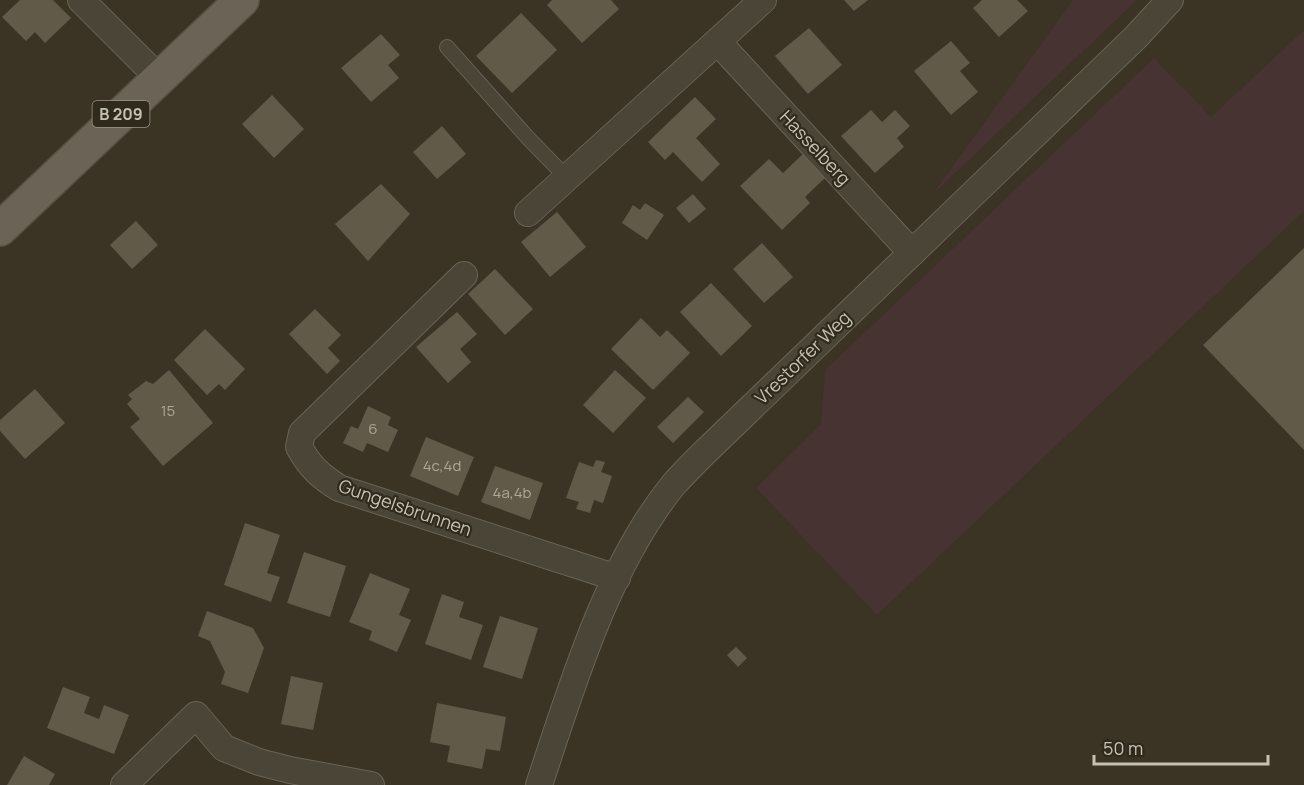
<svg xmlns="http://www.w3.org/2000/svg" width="1304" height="785" viewBox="0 0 1304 785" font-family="Manrope,sans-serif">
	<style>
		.green { fill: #473332 }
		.building { fill: #625a48 }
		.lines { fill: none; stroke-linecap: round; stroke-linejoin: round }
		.lane-casing { stroke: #696356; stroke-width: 16 }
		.street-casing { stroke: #696356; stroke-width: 28 }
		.primary-casing { stroke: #575144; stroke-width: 36 }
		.lane { stroke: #4b4538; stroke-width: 14 }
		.street { stroke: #4b4538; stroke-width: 26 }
		.primary { stroke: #6b6456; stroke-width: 33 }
		.labels { text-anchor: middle; stroke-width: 4.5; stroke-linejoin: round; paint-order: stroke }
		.number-label { font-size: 15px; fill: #aea799 }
		.shield { fill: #302a1d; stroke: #9a9487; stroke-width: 1.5 }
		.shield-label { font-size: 16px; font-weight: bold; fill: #c7c1b4 }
		.street-label { font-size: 18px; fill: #c7c1b4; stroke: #302a1d }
	</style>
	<rect width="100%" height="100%" fill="#3b3324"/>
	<!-- green -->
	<g class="green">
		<polygon points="1073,0 1137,0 932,195"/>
		<polygon points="1304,30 1304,211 877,615 756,488 821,424 825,370 1154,58 1211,117"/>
	</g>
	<!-- building -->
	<g class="building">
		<polygon points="20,0 53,0 71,18 45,43 35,32 26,41 2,17"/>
		<polygon points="552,0 611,0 619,9 582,43 547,5"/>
		<polygon points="844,0 868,0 854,11"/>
		<polygon points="982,0 1017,0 1028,11 999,37 973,8"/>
		<polygon points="521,13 557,50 512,93 476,56"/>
		<polygon points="809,28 842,65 808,94 775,56"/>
		<polygon points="381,34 400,55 388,65 399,78 371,102 341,68"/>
		<polygon points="951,41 970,63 960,71 978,92 951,115 914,71"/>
		<polygon points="272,95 304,129 274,158 242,124"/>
		<polygon points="695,97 716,119 696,138 720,164 702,182 673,152 665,160 648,142"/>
		<polygon points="871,110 882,122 895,110 910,126 897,138 904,147 875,173 841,136"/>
		<polygon points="442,126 466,154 437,179 413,152"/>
		<polygon points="803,154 826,177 805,197 810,203 782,230 740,186 769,159 783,173"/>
		<polygon points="381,184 410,214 368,261 335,224"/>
		<polygon points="693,194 706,209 689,223 676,208"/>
		<polygon points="645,203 664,215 647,240 622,223 633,205 640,210"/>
		<polygon points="557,212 586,247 550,277 521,242"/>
		<polygon points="136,221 158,245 132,269 110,245"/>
		<polygon points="762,243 793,277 764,303 733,269"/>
		<polygon points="1304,248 1304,450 1203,345"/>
		<polygon points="495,269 533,309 505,335 468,294"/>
		<polygon points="711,283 752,326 721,356 680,312"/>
		<polygon points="315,309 341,335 328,348 340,361 327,374 289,334"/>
		<polygon points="457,312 477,334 460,349 471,362 448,383 416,347"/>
		<polygon points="641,318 660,337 667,330 690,353 653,390 611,349"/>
		<polygon points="205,329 245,369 225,390 219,384 207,395 174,360"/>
		<polygon points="169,370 213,423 163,466 130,427 140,419 127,404 132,399 128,395 146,381 153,384"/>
		<polygon points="615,370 646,398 613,433 583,405"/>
		<polygon points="35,389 65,423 25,459 0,431 0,420"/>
		<polygon points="688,397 704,412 673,443 657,427"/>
		<polygon points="368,406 391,417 388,425 398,430 388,452 367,443 363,452 343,443 351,426 358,429"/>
		<polygon points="426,437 474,457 458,496 410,476"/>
		<polygon points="596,460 605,462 601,472 612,476 603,503 594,500 590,513 576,509 579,502 566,498 579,462 593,467"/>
		<polygon points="495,466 543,483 530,520 481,502"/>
		<polygon points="245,523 280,535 267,573 280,577 271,602 224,585"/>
		<polygon points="304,552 346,566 330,617 287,603"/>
		<polygon points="370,573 410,589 399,615 411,620 397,652 369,640 372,631 349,622"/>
		<polygon points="442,594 464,602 459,617 483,625 471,660 425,644"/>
		<polygon points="207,611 253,628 264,648 248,693 221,684 225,672 210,641 198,636"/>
		<polygon points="500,616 538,628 522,679 483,667"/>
		<polygon points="736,647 747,658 738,667 727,655"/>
		<polygon points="291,676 323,683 313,730 281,724"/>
		<polygon points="63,687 90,697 84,713 99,719 104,705 129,715 114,754 47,728"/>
		<polygon points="437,703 506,717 500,751 486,749 482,769 447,762 450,746 430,742"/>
		<polygon points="24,756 55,774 49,785 7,785"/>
	</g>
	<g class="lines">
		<!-- lane casing -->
		<g class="lane-casing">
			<polyline id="lane" points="447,47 529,139 567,178"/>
		</g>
		<!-- street casing -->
		<g class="street-casing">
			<g id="street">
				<polyline points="81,0 159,78"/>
				<polyline points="718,42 912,253"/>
				<polyline points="528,213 763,0"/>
				<path d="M464 275 302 433 299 447C310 467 320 476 339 488L617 578"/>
				<polyline points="124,785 196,715 224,748 259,762 290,770 371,785"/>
				<path d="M539 785C572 686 607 566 674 484 683 474 693 464 703 454L1136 37 1170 0"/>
			</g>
		</g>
		<!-- primary casing -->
		<g class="primary-casing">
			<polyline id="primary" points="0,229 242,0"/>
		</g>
		<!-- lane -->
		<use href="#lane" class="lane"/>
		<!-- street -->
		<use href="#street" class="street"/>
		<!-- primary -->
		<use href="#primary" class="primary"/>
	</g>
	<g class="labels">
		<!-- number labels -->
		<g class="number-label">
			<text x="168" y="416">15</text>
			<text x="373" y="434">6</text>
			<text x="442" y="471">4c,4d</text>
			<text x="512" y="498">4a,4b</text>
		</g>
		<!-- shield labels -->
		<rect class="shield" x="92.5" y="101" width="57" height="26" rx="4.5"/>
		<g class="shield-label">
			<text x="121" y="120">B 209</text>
		</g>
		<!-- street labels -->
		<g class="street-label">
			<text transform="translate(815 148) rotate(47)" y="6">Hasselberg</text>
			<text transform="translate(803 358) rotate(-44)" y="6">Vrestorfer Weg</text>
			<text transform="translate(405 508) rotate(19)" y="6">Gungelsbrunnen</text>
		</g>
	</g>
	<!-- scale -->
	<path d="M1094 755v9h174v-9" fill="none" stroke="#c7c1b4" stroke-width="3"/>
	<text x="1103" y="755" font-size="18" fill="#c7c1b4" stroke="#302a1d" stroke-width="4.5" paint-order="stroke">50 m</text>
</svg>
